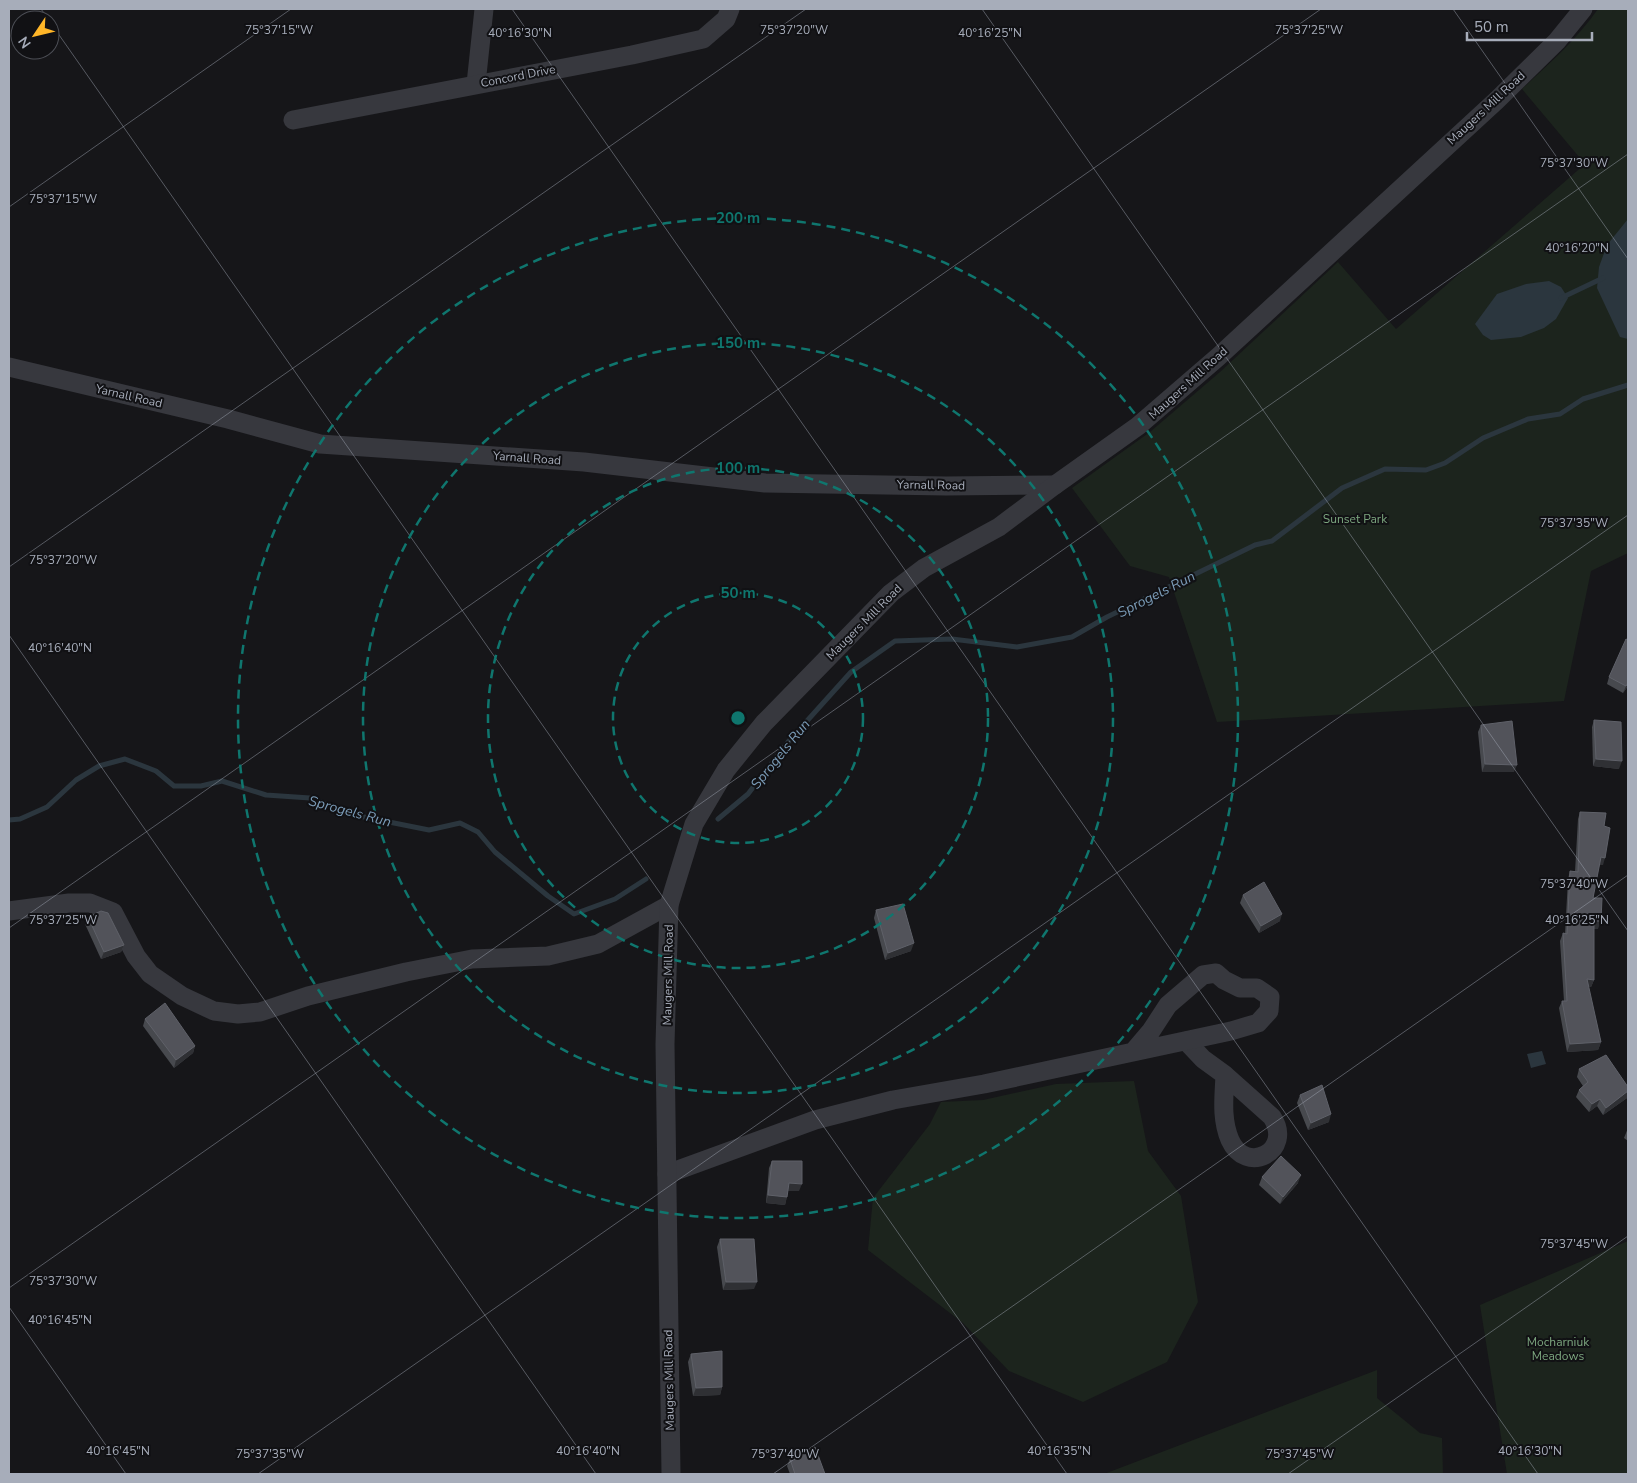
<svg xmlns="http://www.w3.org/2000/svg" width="1637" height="1483" viewBox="0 0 1637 1483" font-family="'Nunito Sans',sans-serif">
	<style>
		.green { fill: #1c241d }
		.water { fill: #2b363e }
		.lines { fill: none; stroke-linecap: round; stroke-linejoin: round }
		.stream { stroke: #2b363e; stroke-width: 5 }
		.minor { stroke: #37383e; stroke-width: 19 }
		.wall { fill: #47494e }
		.shaded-wall { fill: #2f3034 }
		.building { fill: #52535a; stroke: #5f6169 }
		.ticks { fill: none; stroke: #a7adba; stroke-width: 1; stroke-opacity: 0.45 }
		.ring { fill: none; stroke: #0f766e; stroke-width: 2.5; stroke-dasharray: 9 6 }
		.labels { text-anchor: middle; stroke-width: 4; stroke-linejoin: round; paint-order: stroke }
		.street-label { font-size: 12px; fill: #a7adba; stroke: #111114 }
		.park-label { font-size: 12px; fill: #7ca67f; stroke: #111114 }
		.water-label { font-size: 14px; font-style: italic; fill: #7b9cb8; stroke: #111114 }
		.ticks-label { font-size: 12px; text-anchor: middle; fill: #a7adba; stroke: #111114; stroke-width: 4; stroke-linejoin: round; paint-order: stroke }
		.centre { fill: #0f766e; stroke: #111114; stroke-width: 2.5 }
		.ring-label { font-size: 15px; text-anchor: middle; font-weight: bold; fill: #0f766e; stroke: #111114; stroke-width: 4; stroke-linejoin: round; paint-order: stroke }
	</style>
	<rect width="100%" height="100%" fill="#161619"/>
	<!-- green -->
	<g class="green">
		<path d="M1598 9H1628V553L1591 571 1564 701 1217 722 1169 577 1130 566 1072 488 1150 432 1220 372 1338 262 1396 329 1585 164 1522 89C1549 64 1577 39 1598 9Z"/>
		<polygon points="1134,1081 1148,1151 1181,1196 1198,1302 1167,1362 1083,1402 1009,1371 963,1323 868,1250 873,1198 930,1124 941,1102 983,1100 1056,1084"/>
		<polygon points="1628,1241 1628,1474 1507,1474 1480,1305"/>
		<polygon points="1377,1370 1377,1398 1420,1433 1442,1438 1443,1474 1104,1474"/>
	</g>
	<!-- water -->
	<g class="water">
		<polygon points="1628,219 1628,339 1620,337 1597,288 1599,267 1607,245"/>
		<polygon points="1549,281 1561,287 1568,298 1556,319 1544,328 1521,337 1491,340 1483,335 1475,324 1497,294 1526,284"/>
		<polygon points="1542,1051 1546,1064 1531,1068 1527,1054"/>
	</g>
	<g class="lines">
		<!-- stream -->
		<g class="stream">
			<polyline points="1561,298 1603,278"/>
			<polyline points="718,819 748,794 788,742 851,672 895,641 952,639 1017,647 1072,637 1107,617 1255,545 1272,541 1342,488 1385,469 1426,470 1445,463 1483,438 1528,419 1560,414 1583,399 1628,385"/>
			<polyline points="9,820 20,819 47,807 76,780 99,766 125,759 156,771 174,786 201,786 222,781 266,795 310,798 359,816 429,830 460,823 478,832 495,852 548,896 574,914 615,899 646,879"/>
		</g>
		<!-- minor -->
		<g class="minor">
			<polyline points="476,84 484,9"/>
			<polyline points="293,120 632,55 703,39 726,19 730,9"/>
			<polyline points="9,367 228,419 320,444 584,462 765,483 946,486 1055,485"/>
			<polyline points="9,911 69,903 90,903 113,912 136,956 150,974 182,996 214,1011 238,1014 260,1012 308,996 406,972 472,959 548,956 598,944 669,905"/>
			<path d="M1186 1041 1203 1059 1225 1075 1272 1117C1294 1151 1246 1176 1230 1140 1221 1119 1224 1097 1225 1075"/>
			<polyline points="667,1174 815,1120 893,1100 984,1084 1231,1031 1258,1023 1269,1011 1270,997 1257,988 1240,988 1224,980 1216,973 1203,975 1168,1005 1151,1031 1134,1051"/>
			<polyline points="671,1474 665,1044 669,905 694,824 726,770 764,723 891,593 924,568 999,527 1055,485 1138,426 1218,357 1497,100 1557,41 1583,9"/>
		</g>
	</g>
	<!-- wall -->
	<g class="wall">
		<polygon points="1628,640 1628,686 1623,693 1607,684 1609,677"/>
		<polygon points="1594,720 1619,769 1593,766 1592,727"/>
		<polygon points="1481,725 1514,772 1482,772 1478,732"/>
		<polygon points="1580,812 1604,826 1603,865 1599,865 1593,898 1598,929 1594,929 1594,980 1591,987 1588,987 1601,1042 1598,1050 1567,1052 1559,1008 1562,1001 1564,1001 1560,941 1563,933 1565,934 1568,879 1570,871 1575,872 1578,819"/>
		<polygon points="1243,895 1280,921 1259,933 1240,903"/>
		<polygon points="876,910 911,951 885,960 874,918"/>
		<polygon points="88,917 124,945 121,952 101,959 85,924"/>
		<polygon points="145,1019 195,1046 193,1053 174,1068 143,1026"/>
		<polygon points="1579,1069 1628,1087 1628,1095 1627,1098 1603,1115 1597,1106 1589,1112 1576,1097 1579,1090 1583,1086 1577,1077"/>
		<polygon points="1300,1095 1329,1122 1308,1130 1297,1103"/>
		<polygon points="1628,1128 1628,1141 1624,1138"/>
		<polygon points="772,1161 799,1191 788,1191 785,1205 766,1203 769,1168"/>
		<polygon points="1262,1177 1298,1183 1280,1204 1259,1185"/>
		<polygon points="720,1239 754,1289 723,1290 717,1247"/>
		<polygon points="691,1354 722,1387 720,1395 693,1396 688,1362"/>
		<polygon points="790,1459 825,1474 790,1474 787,1466"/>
	</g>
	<!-- shaded-wall -->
	<g class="shaded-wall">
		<polygon points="1628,683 1628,686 1623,693 1626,686"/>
		<polygon points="1596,759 1622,761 1619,769 1593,766"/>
		<polygon points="1485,764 1517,765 1514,772 1482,772"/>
		<polygon points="1601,857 1605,858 1603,865 1598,865"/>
		<polygon points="1282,914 1280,921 1259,933 1261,926"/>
		<polygon points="1594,921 1601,921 1598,929 1591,929"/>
		<polygon points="914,943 911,951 885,960 888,953"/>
		<polygon points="124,945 121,952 101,959 104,952"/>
		<polygon points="1587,979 1594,980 1591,987 1584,987"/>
		<polygon points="1601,1042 1598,1050 1567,1052 1570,1044"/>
		<polygon points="195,1046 193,1053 174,1068 176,1060"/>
		<polygon points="1628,1091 1627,1098 1603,1115 1606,1108"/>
		<polygon points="1600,1099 1597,1106 1589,1112 1592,1104"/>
		<polygon points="1331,1114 1329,1122 1308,1130 1311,1123"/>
		<polygon points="1301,1175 1298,1183 1280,1204 1283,1197"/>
		<polygon points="789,1183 802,1184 799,1191 786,1191"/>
		<polygon points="768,1195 787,1197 785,1205 766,1203"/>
		<polygon points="726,1282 757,1282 754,1289 723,1290"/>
		<polygon points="722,1387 720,1395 693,1396 696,1388"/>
	</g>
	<!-- building -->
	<g class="building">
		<polygon points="1626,639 1628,640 1628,683 1626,686 1609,677"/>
		<polygon points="1594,720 1621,722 1622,761 1596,759"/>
		<polygon points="1512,721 1517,765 1485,764 1481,725"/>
		<polygon points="1580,812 1606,813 1604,826 1610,828 1605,858 1601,857 1593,898 1602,898 1601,921 1594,921 1594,980 1587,979 1601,1042 1570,1044 1562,1001 1567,1001 1563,933 1567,934 1570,871 1578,872"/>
		<polygon points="1264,882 1282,914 1261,926 1243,895"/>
		<polygon points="903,904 914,943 888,953 876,910"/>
		<polygon points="101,911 108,913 124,945 104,952 88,917"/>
		<polygon points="165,1003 195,1046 176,1060 145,1019"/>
		<polygon points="1606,1055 1628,1087 1628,1091 1606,1108 1600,1099 1592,1104 1579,1090 1588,1082 1579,1069"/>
		<polygon points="1322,1085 1331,1114 1311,1123 1300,1095"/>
		<polygon points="1281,1156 1301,1175 1283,1197 1262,1177"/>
		<polygon points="772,1161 802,1161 802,1184 789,1183 787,1197 768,1195"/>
		<polygon points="720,1239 754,1239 757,1282 726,1282"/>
		<polygon points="722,1351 722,1387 696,1388 691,1354"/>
		<polygon points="815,1447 825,1474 795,1474 790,1459"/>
	</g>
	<!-- ticks -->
	<path class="ticks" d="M41 9 49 20M512 9 1538 1474M982 9 1628 931M1453 9 1628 259M50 22 1067 1474M9 207 291 9M9 567 806 9M9 635 596 1474M9 928 1321 9M9 1288 1628 154M9 1307 126 1474M258 1474 1628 515M773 1474 1628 875M1288 1474 1628 1236"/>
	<!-- distance rings -->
	<g class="ring">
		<circle cx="738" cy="718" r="125"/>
		<circle cx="738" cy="718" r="250"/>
		<circle cx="738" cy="718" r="375"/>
		<circle cx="738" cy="718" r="500"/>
	</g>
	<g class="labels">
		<!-- street labels -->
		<g class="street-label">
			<text transform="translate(518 76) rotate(-11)" y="4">Concord Drive</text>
			<text transform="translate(1486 108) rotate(-43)" y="4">Maugers Mill Road</text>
			<text transform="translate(1188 383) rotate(-42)" y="4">Maugers Mill Road</text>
			<text transform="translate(129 396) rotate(13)" y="4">Yarnall Road</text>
			<text transform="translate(527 458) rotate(4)" y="4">Yarnall Road</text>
			<text transform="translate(931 485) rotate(1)" y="4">Yarnall Road</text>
			<text transform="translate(864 622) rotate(-45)" y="4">Maugers Mill Road</text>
			<text transform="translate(668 975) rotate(-89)" y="4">Maugers Mill Road</text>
			<text transform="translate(669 1380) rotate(-91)" y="4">Maugers Mill Road</text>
		</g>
		<!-- park labels -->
		<g class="park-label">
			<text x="1355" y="523">Sunset Park</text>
			<text x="1558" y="1346">Mocharniuk<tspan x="1558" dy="14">Meadows</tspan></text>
		</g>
		<!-- water labels -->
		<g class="water-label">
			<text transform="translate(1156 594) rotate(-27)" y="5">Sprogels Run</text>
			<text transform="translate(780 754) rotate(-51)" y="5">Sprogels Run</text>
			<text transform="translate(350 811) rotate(15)" y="5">Sprogels Run</text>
		</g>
	</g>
	<g class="ticks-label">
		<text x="279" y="34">75°37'15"W</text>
		<text x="794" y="34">75°37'20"W</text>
		<text x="1309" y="34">75°37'25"W</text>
		<text x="520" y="37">40°16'30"N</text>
		<text x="990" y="37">40°16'25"N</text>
		<text x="1574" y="167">75°37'30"W</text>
		<text x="63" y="203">75°37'15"W</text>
		<text x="1577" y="252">40°16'20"N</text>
		<text x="1574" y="527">75°37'35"W</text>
		<text x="63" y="564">75°37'20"W</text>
		<text x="60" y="652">40°16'40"N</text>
		<text x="1574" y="888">75°37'40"W</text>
		<text x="1577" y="924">40°16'25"N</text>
		<text x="63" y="924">75°37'25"W</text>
		<text x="1574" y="1248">75°37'45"W</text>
		<text x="63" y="1285">75°37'30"W</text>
		<text x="60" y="1324">40°16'45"N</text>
		<text x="118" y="1455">40°16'45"N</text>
		<text x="588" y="1455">40°16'40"N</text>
		<text x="1059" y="1455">40°16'35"N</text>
		<text x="1530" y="1455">40°16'30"N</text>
		<text x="270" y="1458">75°37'35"W</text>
		<text x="785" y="1458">75°37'40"W</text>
		<text x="1300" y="1458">75°37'45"W</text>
	</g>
	<circle cx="738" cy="718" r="8" class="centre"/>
	<g class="ring-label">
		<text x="738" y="223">200 m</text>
		<text x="738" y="348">150 m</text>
		<text x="738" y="473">100 m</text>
		<text x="738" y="598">50 m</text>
	</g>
	<!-- border -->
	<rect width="1637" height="1483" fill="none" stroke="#a7adba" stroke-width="20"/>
	<!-- north arrow -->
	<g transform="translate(35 35) rotate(235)"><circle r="24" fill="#111114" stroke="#4d4f56"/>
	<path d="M0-4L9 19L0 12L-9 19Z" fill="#ffb628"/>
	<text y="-8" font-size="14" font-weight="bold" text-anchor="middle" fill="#a7adba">N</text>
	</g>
	<!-- scale -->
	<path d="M1467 32v8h125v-8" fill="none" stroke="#a7adba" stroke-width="2.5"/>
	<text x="1474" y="32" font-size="15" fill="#a7adba" stroke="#111114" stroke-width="4" paint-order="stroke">50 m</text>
</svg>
